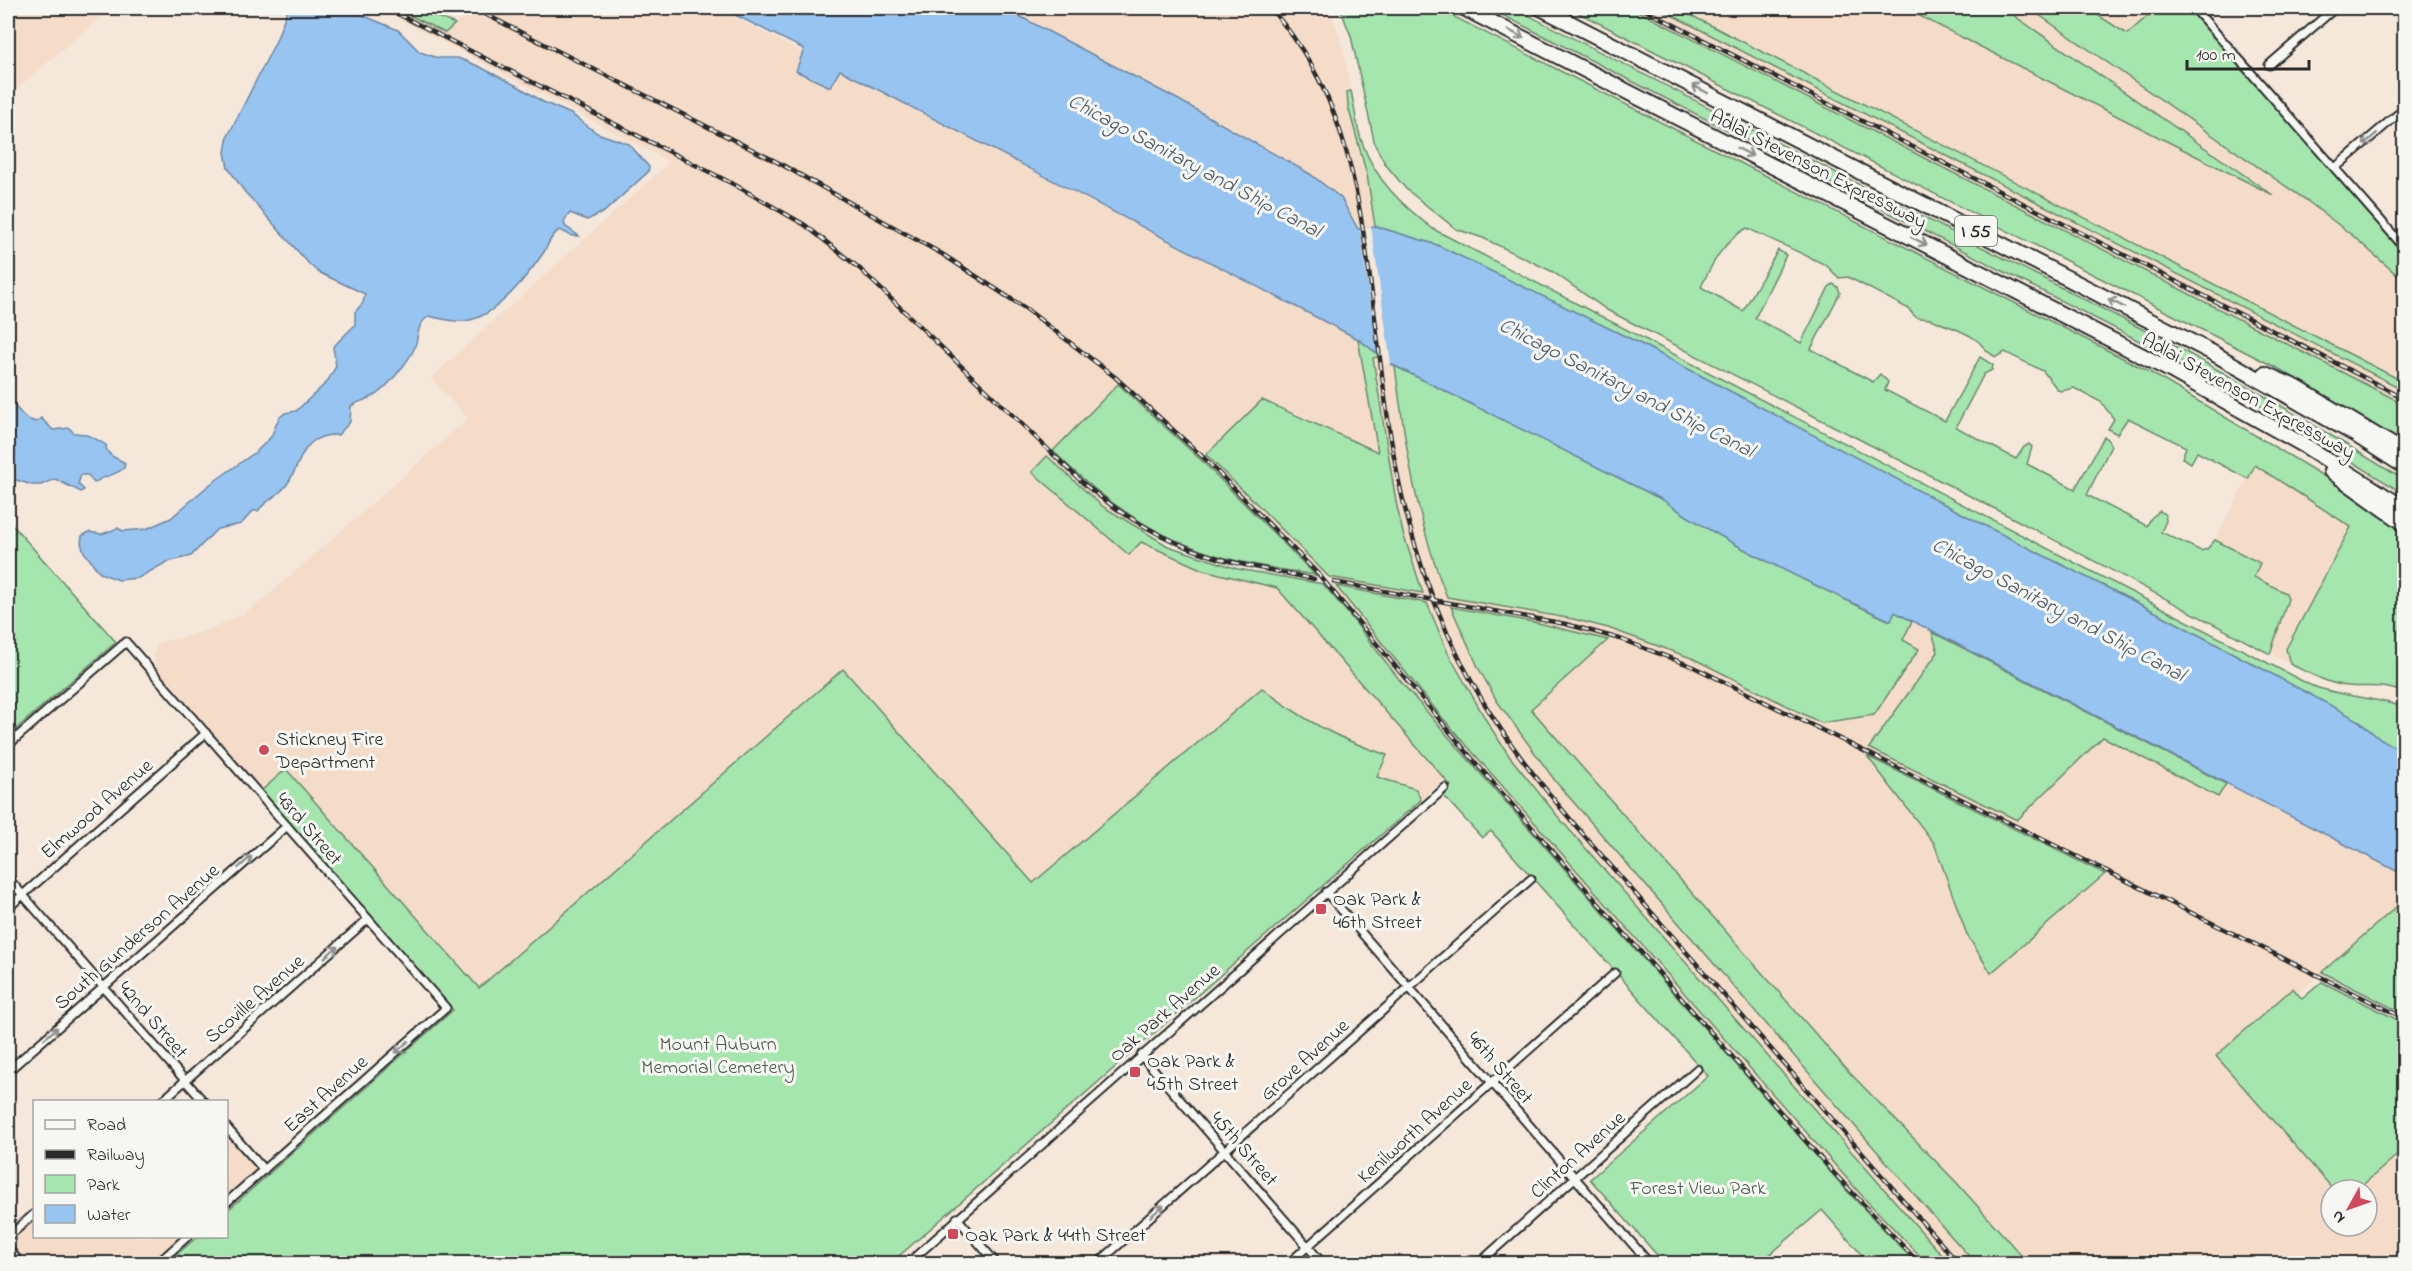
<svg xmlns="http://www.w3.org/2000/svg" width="2412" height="1271" viewBox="0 0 2412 1271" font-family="'Indie Flower',sans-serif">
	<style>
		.built { fill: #f4dcc9 }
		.green { fill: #a5e5ae; stroke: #68886c; stroke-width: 1.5 }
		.water { fill: #97c4f1; stroke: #6c87a2; stroke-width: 1.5 }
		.pier { fill: #f5e7da }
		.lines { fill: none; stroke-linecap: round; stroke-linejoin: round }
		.street-casing { stroke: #2b2b2b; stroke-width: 11 }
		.highway-casing { stroke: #2b2b2b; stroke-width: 18 }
		.street { stroke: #f6f6f2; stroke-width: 7 }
		.highway { stroke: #f6f6f2; stroke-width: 14 }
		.rail-casing { stroke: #2b2b2b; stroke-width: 4.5 }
		.rail { stroke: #f6f6f2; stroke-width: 2; stroke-dasharray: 7; stroke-linecap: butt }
		.oneway { stroke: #90908e }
		.poi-dot { fill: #d1495b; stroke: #f6f6f2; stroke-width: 2 }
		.labels { text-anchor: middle; stroke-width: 6; stroke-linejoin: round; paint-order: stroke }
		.shield { fill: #f6f6f2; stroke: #686867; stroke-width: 1.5 }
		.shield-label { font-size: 18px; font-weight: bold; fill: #2b2b2b }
		.street-label { font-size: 20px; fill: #2b2b2b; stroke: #f6f6f2 }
		.poi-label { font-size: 20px; fill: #2b2b2b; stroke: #f6f6f2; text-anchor: start }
		.park-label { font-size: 20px; fill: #4a5a4c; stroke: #f6f6f2 }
		.water-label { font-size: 21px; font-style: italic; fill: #4b5966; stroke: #f6f6f2 }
	</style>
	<rect width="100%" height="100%" fill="#f5e7da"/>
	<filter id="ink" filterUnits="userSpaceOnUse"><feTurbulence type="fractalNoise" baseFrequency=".0167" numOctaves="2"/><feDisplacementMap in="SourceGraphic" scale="12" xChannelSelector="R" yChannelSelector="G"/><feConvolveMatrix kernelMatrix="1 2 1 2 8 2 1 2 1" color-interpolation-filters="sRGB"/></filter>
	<g filter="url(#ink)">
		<!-- built -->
		<g class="built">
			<polygon points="8,8 111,8 8,96"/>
			<polygon points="379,8 395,8 445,33 470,11 465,8 717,8 1358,339 1379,453 1262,400 1206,455 1256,503 1329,577 1315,575 1201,460 1138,529 1140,542 1203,570 1277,588 1445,778 1421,800 1416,789 1377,777 1387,756 1329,733 1288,708 1262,688 1033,883 843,669 479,988 286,770 261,791 158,672 154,654 159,642 191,636 216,627 243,614 263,600 468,419 431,378 670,162"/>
			<polygon points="998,8 1326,8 1334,20 1342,45 1351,91 1347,92 1367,175 1375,226 1358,229 1341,198 1310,174 1177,99 1019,16"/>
			<polygon points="1632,8 1658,8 2404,390 2404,404"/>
			<polygon points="1677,8 2029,8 2310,203 2353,236 2404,281 2404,382"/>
			<polygon points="2087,8 2157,8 2127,34"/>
			<polygon points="1373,357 1378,357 1379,366 1391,364 1395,366 1401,414 1418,510 1433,563 1447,597 1573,619 1608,628 1694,659 1745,683 1918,648 1903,640 1912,621 1932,632 1938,652 1869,748 2017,820 2103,737 2218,797 2226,784 2404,875 2404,900 2298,994 2293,988 2217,1056 2334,1190 2331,1190 2331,1226 2367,1226 2367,1190 2357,1190 2404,1149 2404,1263 2028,1263 1957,1183 1848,1071 1531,709 1608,640 1538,623 1451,607 1479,669 1497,701 1556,782 1975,1263 1949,1263 1560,819 1510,757 1459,674 1427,603 1337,586 1440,715 1821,1150 1927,1263 1916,1263 1848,1192 1453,742 1402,683 1350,616 1323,584 1333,585 1334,578 1422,592 1403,533 1396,502"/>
			<polygon points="2255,465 2351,527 2286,649 2290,664 2270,654 2288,599 2254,576 2260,563 2215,540"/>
			<polygon points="227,1136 256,1170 227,1196 226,1196"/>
			<polygon points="34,1220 34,1236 180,1237 150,1264 27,1263 9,1243"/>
		</g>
		<!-- green -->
		<g class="green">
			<polygon points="395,8 415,8 455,24 445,33"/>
			<path d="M1340 8H1437L2148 371 2325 477 2404 533V693C2383 683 2370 688 2348 686 2328 684 2309 673 2290 664L2286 649 2351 527 2255 465 2248 479 2197 452 2191 463 2182 458 2186 447 2128 418 2117 434 2108 429 2114 419 2101 402 2074 388 2061 391 2058 390 2043 371 2005 352 1996 357C1984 351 1984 345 1975 339 1964 331 1949 327 1936 321 1922 314 1919 325 1909 309L1848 277 1839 278 1826 265 1747 228C1724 241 1712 263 1701 287L1743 311 1778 250 1786 255 1755 318 1801 343 1829 287 1833 284 1838 287 1840 293 1811 349 1873 382 1880 374 1888 382 1885 390 1945 421 1980 357 1993 365 1992 370 1984 374 1956 427 2016 459 2024 447 2029 444 2032 447 2027 464 2075 489 2104 437 2107 438 2111 446 2087 495 2147 526 2151 518 2160 511 2165 515 2166 521 2161 532 2201 551 2207 549 2215 540 2260 563 2254 577 2286 593 2288 599 2270 654 2007 515 1607 310 1553 272 1483 238 1456 229 1406 189 1386 165 1375 145 1351 36Z"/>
			<path d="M1489 8H1514L2156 336C2240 381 2323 429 2404 480V494L2279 416 2202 373Z"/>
			<polygon points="1569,8 1632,8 2404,404 2404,443 2281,370"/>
			<polygon points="1658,8 1677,8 2404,382 2404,390"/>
			<polygon points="1904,8 2003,8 2273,195"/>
			<polygon points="2029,8 2087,8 2127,34 2157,8 2189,8 2296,126 2404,252 2404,281 2353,236 2310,203"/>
			<path d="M1351 91C1355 108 1356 126 1362 142 1375 180 1402 205 1433 229L2310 685C2341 697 2373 697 2404 707V752L2381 740 2356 719 2167 618 1997 532 1635 341 1437 245 1375 226 1367 175 1348 106 1347 92Z"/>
			<polygon points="1358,339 1377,353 1378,357 1373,358 1396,502 1403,533 1423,593 1329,577 1256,503 1206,455 1262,400 1378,452"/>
			<path d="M1395 366 1663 500C1734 549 1812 584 1890 621L1895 612 1912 621 1903 640 1919 649 1874 715 1821 723 1694 659 1608 628 1573 619 1447 597C1417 523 1405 445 1395 366Z"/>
			<path d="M1118 384 1201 460 1315 575C1285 570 1255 566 1225 558 1157 540 1102 500 1053 451Z"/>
			<polygon points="1047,456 1102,506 1168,546 1238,569 1323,584 1350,616 1402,683 1453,742 1848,1192 1916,1263 1869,1263 1822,1210 1760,1263 1664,1263 1590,1179 1708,1076 1491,831 1482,838 1442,794 1451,786 1277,588 1203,570 1141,542 1129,555 1032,472"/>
			<polygon points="8,520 116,642 8,736"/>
			<polygon points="1336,586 1427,603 1448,653 1489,725 1510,757 1560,819 1949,1263 1927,1263 1864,1198 1440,715"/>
			<polygon points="1451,607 1538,623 1608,640 1531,709 1848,1071 1957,1183 2028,1263 1975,1263 1941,1225 1556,782 1497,701 1479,669"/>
			<polygon points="1932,632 2226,784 2218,797 2103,737 2017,820 1869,748 1938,652"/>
			<path d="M843 669 1033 883 1262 688C1303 720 1338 739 1387 755L1377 777 1416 789 1421 800 891 1263H167L197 1237 226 1236 227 1211 453 1010 261 791 286 769 479 988Z"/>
			<polygon points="1867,756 2105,874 1991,973 1967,935 1934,843"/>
			<polygon points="2404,900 2404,1014 2322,972"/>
			<polygon points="2322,982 2404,1023 2404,1149 2357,1190 2334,1190 2216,1056 2293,988 2302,999"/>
		</g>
		<!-- water -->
		<g class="water">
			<path d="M288 8H353L362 15 398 30 420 52 438 58H458L478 66 521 88 543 102 571 114 597 133 629 144 649 167 648 172 604 212 587 220 570 213 564 221 565 226 579 236H572L560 230C552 233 548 245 544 252 528 275 498 314 470 320 456 323 442 319 429 316 415 326 420 335 414 349 408 362 389 385 377 394 370 399 359 401 351 406L350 422 338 435C298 433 302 469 284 488 276 497 265 501 258 511H253L241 524 217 529 191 556 167 562 138 578 119 580 100 573 84 552 81 543 82 536 89 532 102 534 118 528 123 531 146 529 171 518 209 485 257 451 271 437 279 418 285 413 296 411 327 382 336 366 333 347 355 325V312L363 303 365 294 318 272 310 265 244 191 228 168 225 152 228 136 276 41Z"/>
			<path d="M721 8H998L1019 16 1177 99 1310 174 1341 198 1358 229 1375 226 1437 245 1635 341 1997 532 2167 618 2356 719 2381 740 2404 752V875L1895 612 1891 621C1813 584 1734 549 1663 500L1391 364 1358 339 840 70 830 87 796 71 804 49Z"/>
			<path d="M10 402C22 410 19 418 36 422L41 418 53 430 69 428 74 433C85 432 97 439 106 445 106 456 117 458 125 463L124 468C115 476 104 475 94 483L88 475H81L78 484 84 490 81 492 55 479 41 485H32L10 478 8 476V404Z"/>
		</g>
		<!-- pier -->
		<polygon class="pier" points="1371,226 1391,364 1387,365 1378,358 1360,228"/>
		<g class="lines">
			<!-- street casing -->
			<g class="street-casing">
				<g id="street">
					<polyline points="2194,8 2404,247"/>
					<polyline points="2269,65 2335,8"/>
					<polyline points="2335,168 2404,109"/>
					<polyline points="8,745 126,642 446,1008 226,1203"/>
					<polyline points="8,878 204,1102"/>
					<polyline points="1326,892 1650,1264"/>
					<polyline points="8,908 206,733"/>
					<polyline points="1141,1055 1323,1264"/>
					<polyline points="8,1071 287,826"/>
					<polyline points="161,1102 368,919"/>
					<polyline points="226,1127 264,1170"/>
					<polyline points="957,1218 997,1264"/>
					<polyline points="8,1237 34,1214"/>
					<polyline points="8,1248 21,1264"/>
					<polyline points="157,1264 188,1236"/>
					<polyline points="907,1264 1445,788"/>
					<polyline points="1097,1264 1531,879"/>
					<polyline points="1288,1264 1615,973"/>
					<polyline points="1478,1264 1697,1069"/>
					<polyline points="1861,1264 1863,1261"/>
				</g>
			</g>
			<!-- highway casing -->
			<g class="highway-casing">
				<g id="highway">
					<polyline points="1464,8 2170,370 2307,447 2404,508"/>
					<polyline points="1541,8 2213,353 2356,435 2404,466"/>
					<polyline points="2265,374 2297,388 2404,452"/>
					<polyline points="2331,471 2404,523"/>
				</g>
			</g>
			<!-- street -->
			<use href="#street" class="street"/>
			<!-- highway -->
			<use href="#highway" class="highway"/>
			<!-- rail casing -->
			<g class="rail-casing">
				<g id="rail">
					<path d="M386 8 735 185 805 225 859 268 1083 483C1122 516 1166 542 1215 557 1247 567 1281 572 1314 579"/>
					<polyline points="473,8 777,162 942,254 1025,308 1115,377 1205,459 1320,576 1475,762 1832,1171 1920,1264"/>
					<path d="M1270 8C1340 85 1357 179 1370 279 1381 359 1387 442 1408 520 1427 592 1455 660 1496 722 1520 759 1548 793 1576 826L1959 1264"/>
					<polyline points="1641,8 2404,398"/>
					<polyline points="1334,582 1566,624 1620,639 1694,667 2404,1018"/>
				</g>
			</g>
			<!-- rail -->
			<use href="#rail" class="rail"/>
		</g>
		<!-- one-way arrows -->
		<defs><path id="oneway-shaft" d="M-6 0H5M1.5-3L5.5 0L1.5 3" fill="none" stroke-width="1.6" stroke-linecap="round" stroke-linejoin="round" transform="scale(1.5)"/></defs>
		<g class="oneway">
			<use href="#oneway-shaft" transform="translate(1516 34) rotate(27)"/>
			<use href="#oneway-shaft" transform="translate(1700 89) rotate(-153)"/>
			<use href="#oneway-shaft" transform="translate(2370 139) rotate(139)"/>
			<use href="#oneway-shaft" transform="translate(1745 152) rotate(27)"/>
			<use href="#oneway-shaft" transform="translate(1919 241) rotate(27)"/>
			<use href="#oneway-shaft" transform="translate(2116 303) rotate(-153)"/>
			<use href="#oneway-shaft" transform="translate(245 862) rotate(-41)"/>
			<use href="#oneway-shaft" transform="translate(331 952) rotate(-41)"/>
			<use href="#oneway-shaft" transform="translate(51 1033) rotate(-41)"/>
			<use href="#oneway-shaft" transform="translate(402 1047) rotate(138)"/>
			<use href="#oneway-shaft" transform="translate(1157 1211) rotate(-41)"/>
		</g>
	</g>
	<!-- markers -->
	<g class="poi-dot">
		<circle cx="264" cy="750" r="6"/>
		<rect x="1315" y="903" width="12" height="12" rx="3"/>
		<rect x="1129" y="1066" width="12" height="12" rx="3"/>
		<rect x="947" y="1228" width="12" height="12" rx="3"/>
	</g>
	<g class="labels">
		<!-- shield labels -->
		<rect class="shield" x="1955" y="216" width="42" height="30" rx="4.5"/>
		<g class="shield-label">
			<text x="1976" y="237">I 55</text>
		</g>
		<!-- street labels -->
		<g class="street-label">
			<text transform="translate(1819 168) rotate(27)" y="7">Adlai Stevenson Expressway</text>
			<text transform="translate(2249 395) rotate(29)" y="7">Adlai Stevenson Expressway</text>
			<text transform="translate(96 808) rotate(-41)" y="7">Elmwood Avenue</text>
			<text transform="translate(310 828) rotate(49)" y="7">43rd Street</text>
			<text transform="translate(136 936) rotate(-41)" y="7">South Gunderson Avenue</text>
			<text transform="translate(254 998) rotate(-41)" y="7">Scoville Avenue</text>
			<text transform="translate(1164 1012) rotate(-41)" y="7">Oak Park Avenue</text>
			<text transform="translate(154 1019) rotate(49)" y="7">42nd Street</text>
			<text transform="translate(1304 1059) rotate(-42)" y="7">Grove Avenue</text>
			<text transform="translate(1501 1067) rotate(49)" y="7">46th Street</text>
			<text transform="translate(325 1093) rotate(-42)" y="7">East Avenue</text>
			<text transform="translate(1414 1130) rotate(-42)" y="7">Kenilworth Avenue</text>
			<text transform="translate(1245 1148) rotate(49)" y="7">45th Street</text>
			<text transform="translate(1577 1154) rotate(-42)" y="7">Clinton Avenue</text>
		</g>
		<!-- poi labels -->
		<g class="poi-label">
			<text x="276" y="745">Stickney Fire<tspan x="276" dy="23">Department</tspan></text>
			<text x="1333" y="905">Oak Park &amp;<tspan x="1333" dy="23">46th Street</tspan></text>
			<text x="1147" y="1067">Oak Park &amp;<tspan x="1147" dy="23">45th Street</tspan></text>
			<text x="965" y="1241">Oak Park &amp; 44th Street</text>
		</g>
		<!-- park labels -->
		<g class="park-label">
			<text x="718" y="1050">Mount Auburn<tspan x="718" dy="23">Memorial Cemetery</tspan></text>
			<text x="1698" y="1194">Forest View Park</text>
		</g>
		<!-- water labels -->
		<g class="water-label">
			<text transform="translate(1195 165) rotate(28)" y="7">Chicago Sanitary and Ship Canal</text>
			<text transform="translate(1627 387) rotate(27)" y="7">Chicago Sanitary and Ship Canal</text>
			<text transform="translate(2059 609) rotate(28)" y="7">Chicago Sanitary and Ship Canal</text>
		</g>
	</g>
	<!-- margin -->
	<rect width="2412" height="1271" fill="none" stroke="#f6f6f2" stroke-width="30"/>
	<rect x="15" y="15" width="2382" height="1241" fill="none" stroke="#2b2b2b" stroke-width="2" filter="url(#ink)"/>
	<!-- legend -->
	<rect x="33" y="1100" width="195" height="138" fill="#f6f6f2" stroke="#a5a5a2" stroke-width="1.5"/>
	<rect x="45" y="1120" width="30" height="9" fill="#f6f6f2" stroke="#a5a5a2" stroke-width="1.5"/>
	<text x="87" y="1130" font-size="18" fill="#2b2b2b">Road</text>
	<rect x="45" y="1150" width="30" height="9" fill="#2b2b2b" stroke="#a5a5a2" stroke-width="1.5"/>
	<text x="87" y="1160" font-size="18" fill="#2b2b2b">Railway</text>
	<rect x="45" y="1175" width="30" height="18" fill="#a5e5ae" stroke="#a5a5a2" stroke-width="1.5"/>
	<text x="87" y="1190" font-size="18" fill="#2b2b2b">Park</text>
	<rect x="45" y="1205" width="30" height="18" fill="#97c4f1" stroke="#a5a5a2" stroke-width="1.5"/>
	<text x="87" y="1220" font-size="18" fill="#2b2b2b">Water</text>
	<!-- north arrow -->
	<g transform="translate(2349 1208) rotate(230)"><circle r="28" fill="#f6f6f2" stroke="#a5a5a2" stroke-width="1.5"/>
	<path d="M0-4.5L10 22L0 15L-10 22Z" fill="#d1495b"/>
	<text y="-9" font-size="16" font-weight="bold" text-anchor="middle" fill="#2b2b2b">N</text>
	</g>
	<!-- scale -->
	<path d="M2187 60v9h122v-9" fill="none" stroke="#2b2b2b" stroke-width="3"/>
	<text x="2196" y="60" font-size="18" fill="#2b2b2b" stroke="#f6f6f2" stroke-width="4.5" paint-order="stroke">100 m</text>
</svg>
